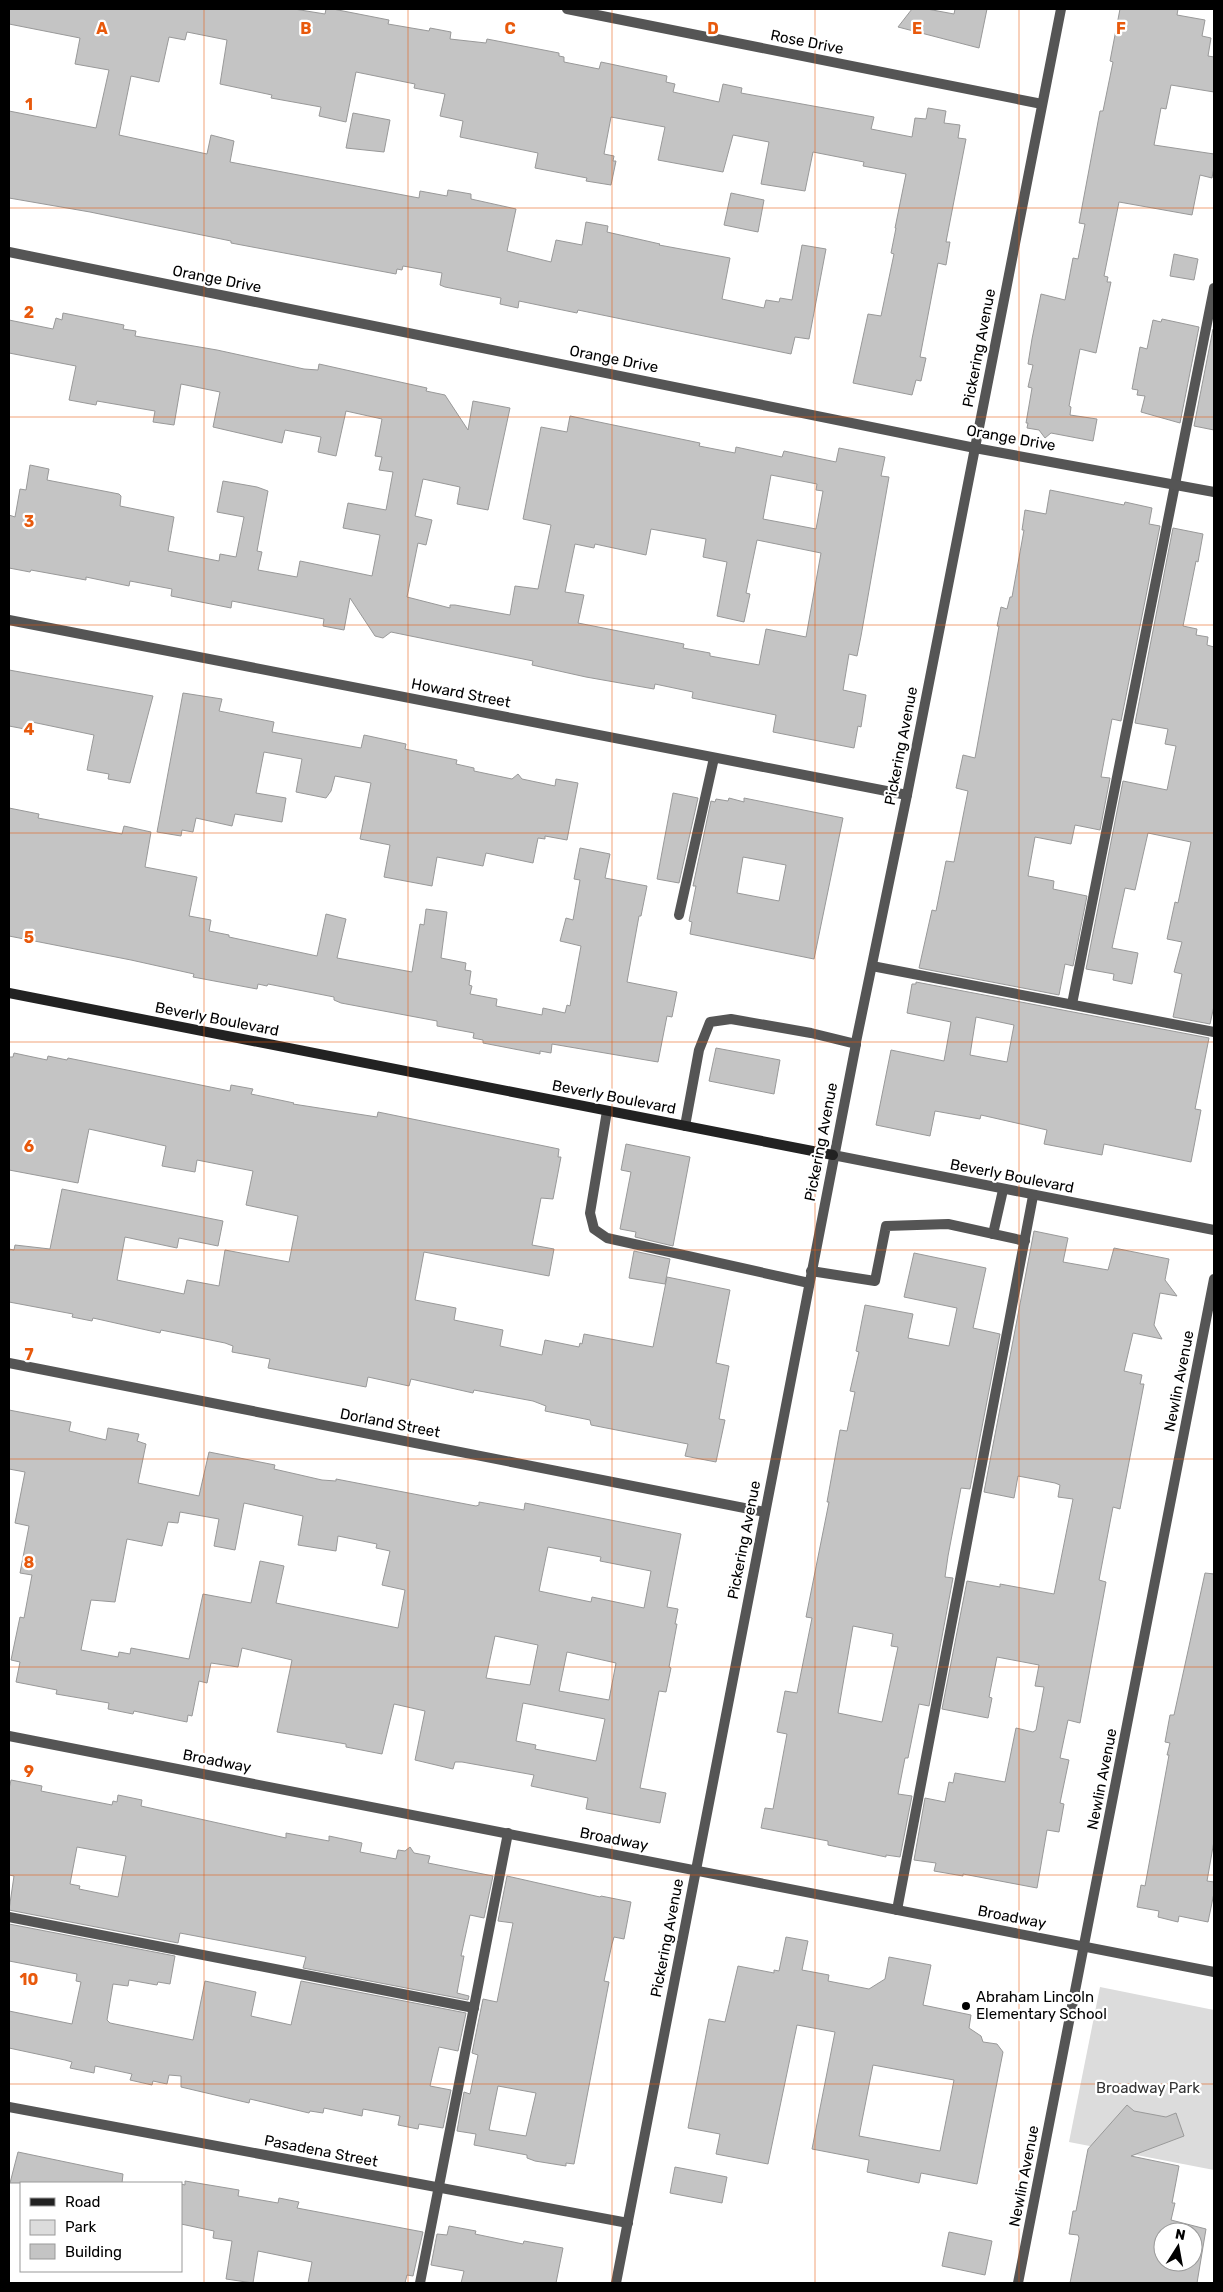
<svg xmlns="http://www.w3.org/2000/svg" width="1223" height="2292" viewBox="0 0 1223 2292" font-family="Rubik,sans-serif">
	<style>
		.green { fill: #dcdcdc }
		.building { fill: #c4c4c4; stroke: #999; fill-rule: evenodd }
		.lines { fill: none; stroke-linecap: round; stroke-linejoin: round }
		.service { stroke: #555; stroke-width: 10 }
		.minor { stroke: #555; stroke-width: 10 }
		.tertiary { stroke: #555; stroke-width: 10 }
		.secondary { stroke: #222; stroke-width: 10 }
		.grid { fill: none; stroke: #e8590c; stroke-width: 1; stroke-opacity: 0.55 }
		.poi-dot { fill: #000; stroke: #fff; stroke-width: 2 }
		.labels { text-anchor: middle; stroke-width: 4.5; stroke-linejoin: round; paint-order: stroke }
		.street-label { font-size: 15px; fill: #000; stroke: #fff }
		.poi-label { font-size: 15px; fill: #000; stroke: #fff; text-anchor: start }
		.park-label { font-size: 15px; fill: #333; stroke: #fff }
		.grid-label { font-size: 16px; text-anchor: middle; font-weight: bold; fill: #e8590c; stroke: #fff; stroke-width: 4.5; stroke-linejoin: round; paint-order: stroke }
	</style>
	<rect width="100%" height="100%" fill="#fff"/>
	<!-- green -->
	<polygon class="green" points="1100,1987 1214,2010 1214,2170 1069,2142"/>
	<!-- building -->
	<g class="building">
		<polygon points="9,9 294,9 325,14 326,9 333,9 389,20 388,24 429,31 430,28 451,32 450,39 486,43 487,39 559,53 559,56 564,57 564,62 599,69 601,62 667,76 666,82 675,84 673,92 719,102 723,84 742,88 741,93 874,117 871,129 912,137 915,118 926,119 928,108 946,111 944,123 960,125 958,138 966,139 946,242 950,242 946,265 938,263 920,357 926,358 921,381 916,380 912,395 853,383 868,314 881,316 894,254 891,253 896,228 895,228 906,174 863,166 864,162 813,152 805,191 761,184 769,142 733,135 723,172 658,160 665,127 611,117 604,154 614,156 613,161 616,161 611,185 586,181 587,178 535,168 538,153 460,137 463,121 440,116 445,94 414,88 415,84 356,72 346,122 319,116 321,107 271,98 272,95 220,84 227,40 187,32 185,40 169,37 159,82 131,76 119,135 207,154 211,135 234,141 230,162 419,198 420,191 447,196 448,190 471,194 471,199 516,209 507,251 551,262 556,240 582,245 586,222 608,226 607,232 660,244 659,245 730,258 722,299 764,308 766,300 779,302 780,298 792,300 802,245 826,249 809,339 795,337 791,354 578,310 577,313 519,301 518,308 500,304 501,298 445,287 440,285 442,273 403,266 402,270 397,269 396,274 231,243 231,241 90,212 9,198 9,111 96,128 109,70 75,64 80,38 9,24"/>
		<polygon points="912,9 927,9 954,14 955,9 987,9 979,48 898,27"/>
		<polygon points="1120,9 1178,9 1177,15 1205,20 1202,36 1211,38 1208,56 1214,57 1214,92 1171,85 1166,109 1161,108 1154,145 1214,154 1214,167 1212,178 1200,175 1192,215 1119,202 1104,276 1108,277 1107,282 1111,282 1096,353 1080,349 1069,406 1071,407 1070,415 1097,419 1093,441 1051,433 1045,438 1039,430 1027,428 1028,423 1026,423 1032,388 1028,387 1033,365 1028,364 1032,339 1041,294 1065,300 1073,258 1078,259 1085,224 1079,223 1100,111 1103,111 1113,62 1110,61"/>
		<polygon points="353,113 390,120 384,152 346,148"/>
		<polygon points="731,193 764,200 758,232 724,225"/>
		<polygon points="1174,254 1198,259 1194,280 1170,276"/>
		<path d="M63 313 124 325 123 329 136 331 135 336 217 350 304 369 318 370 319 364 427 388 426 391 445 395 468 430 473 401 510 408 488 510 457 504 460 487 423 479 415 516 432 520 426 545 418 543 407 597 450 608V605H455L510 615 515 586 538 589 551 525 523 519 541 427 567 432 570 416 700 443 699 446 735 453 736 447 782 457 784 451 836 462 839 448 885 457 881 476 889 477 861 636 857 656 849 654 843 690 866 695 861 727 858 726 854 748 773 732 776 715 692 698 693 692 655 684 654 689 586 677 532 665 533 661 391 632 383 638 375 636 350 598 344 630 323 626 324 619 232 601 231 608 171 596 172 589 130 581 129 586 86 577V580L31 570 30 572 9 568V515L15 517 20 489 26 490 30 465 49 469 47 480 119 494 121 496 120 506 174 517 168 551 219 561 220 554 236 557 244 517 217 512 223 481 257 487 268 491 257 551 262 552 258 570 297 577 300 561 372 576 380 535 343 528 348 503 386 510 393 472 379 470 382 457 375 456 382 419 346 411 336 456 318 452 321 437 285 430 282 443 213 427 220 392 181 384 174 425 153 422 155 411 97 401 96 405 69 400 76 366 9 353V320L53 329 56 318 62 320ZM771 475 817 484 816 490 823 491 816 529 763 519ZM651 529 706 539 703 557 727 562 717 616 744 622 750 594 746 593 757 540 821 553 806 637 766 629 759 665 754 664 710 656V653L683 648 684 644 578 623 584 595 565 592 575 544 594 548 595 544 646 555Z"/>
		<polygon points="1162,319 1199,327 1180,423 1141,412 1145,396 1137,395 1138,390 1132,389 1140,347 1147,349 1153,320 1161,322"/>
		<polygon points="1213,329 1214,330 1214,430 1194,426"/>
		<polygon points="1050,490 1124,505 1125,502 1152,508 1149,524 1160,526 1121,721 1112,719 1101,777 1110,778 1100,830 1075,825 1071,844 1035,837 1028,876 1054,881 1053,889 1087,896 1073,966 1065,964 1059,995 919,968 932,910 936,911 946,861 954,862 968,791 956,788 963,755 975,758 999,626 997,626 1001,607 1007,609 1010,597 1012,597 1024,530 1022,530 1025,510 1046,514"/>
		<polygon points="1173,528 1203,534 1198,562 1196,561 1183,626 1197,629 1196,635 1208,637 1207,645 1214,647 1214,1006 1210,1024 1173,1017 1182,974 1174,972 1182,942 1167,939 1175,902 1178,903 1191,842 1148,833 1135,890 1125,888 1112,948 1138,953 1132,984 1113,980 1114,974 1086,969 1123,781 1167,790 1176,746 1165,744 1168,729 1135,723"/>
		<polygon points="9,670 153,696 130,783 108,779 109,774 87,770 94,735 32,722 30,730 9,726"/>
		<polygon points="183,693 222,699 219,711 274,722 272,732 361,748 364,735 406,744 405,749 457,760 456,764 474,768 474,771 512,779 518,774 522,779 555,786 556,779 578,783 567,840 545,836 545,839 538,838 533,863 486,853 483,866 437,857 432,886 384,877 390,845 360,839 371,783 335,776 331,791 326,798 296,792 302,759 264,752 256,793 286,798 282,822 235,814 232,826 196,818 193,832 182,830 181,836 157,832"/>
		<polygon points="673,793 698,798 679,883 657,879"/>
		<path d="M729 798 744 802V798L843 818 814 959 690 934 692 922 689 921 696 886H693L711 801 715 802 716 799 728 801ZM743 857 786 865 779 901 737 893Z"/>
		<polygon points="9,808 39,814 38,818 122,834 124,826 151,832 145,867 197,877 189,916 211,920 209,931 229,935 229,937 317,956 326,914 346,919 337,958 412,972 420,924 424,925 426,909 447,912 441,958 466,963 465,970 471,971 469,985 472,986 470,994 497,999 496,1006 542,1015 543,1008 565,1013 567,1005 570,1006 581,946 560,941 566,918 573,920 580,880 574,879 580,848 610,854 605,878 647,886 641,916 639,916 627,982 677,992 672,1017 667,1016 658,1062 552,1044 551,1053 540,1051 540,1054 483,1043 483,1040 473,1038 474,1033 437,1026 437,1021 341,1003 334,1000 334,997 268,984 267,986 258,984 257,989 193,977 194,974 131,960 9,936"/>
		<path d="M916 982 1209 1038 1195 1109 1201 1110 1191 1162 1104 1144 1102 1155 1044 1144 1047 1130 981 1115 980 1119 935 1111 930 1136 876 1125 891 1050 944 1061 951 1022 907 1013 912 984H916ZM976 1017 1014 1025 1007 1062 970 1055Z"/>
		<polygon points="716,1048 780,1060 774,1094 709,1081"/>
		<polygon points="14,1053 47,1060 48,1056 67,1060 68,1058 230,1091 231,1085 253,1089 251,1094 294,1103 293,1104 377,1117 378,1112 559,1149 558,1157 561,1157 553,1199 541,1198 532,1245 554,1249 549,1276 424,1252 415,1300 456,1308 454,1320 503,1330 500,1346 542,1355 545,1340 579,1347 580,1343 582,1344 584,1334 653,1347 667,1277 730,1290 716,1363 729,1366 719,1419 725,1420 716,1462 685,1456 688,1444 591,1425 590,1420 545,1411 546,1406 533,1401 474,1390 473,1393 411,1379 409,1386 368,1377 366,1387 268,1368 270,1359 232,1352 233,1346 225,1343 161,1330 160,1333 93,1318 92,1321 72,1317 73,1314 9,1302 9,1249 14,1250 15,1245 50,1249 62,1189 223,1221 218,1246 179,1238 177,1248 125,1237 117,1280 184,1294 187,1280 219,1286 225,1250 289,1262 298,1216 246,1205 253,1171 197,1160 195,1172 162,1166 166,1146 89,1129 78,1183 9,1170 9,1057 13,1057"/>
		<polygon points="626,1144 690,1157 673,1246 635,1237 636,1232 620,1229 631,1172 621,1170"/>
		<polygon points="1034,1231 1068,1238 1063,1262 1108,1270 1114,1248 1169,1259 1165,1280 1177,1296 1160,1293 1154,1325 1162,1339 1133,1333 1124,1371 1142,1375 1140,1384 1144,1384 1120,1509 1113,1507 1099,1580 1106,1582 1080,1723 1068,1720 1060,1758 1069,1760 1060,1803 1064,1804 1059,1832 1047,1830 1037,1888 963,1874 963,1876 934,1871 936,1863 914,1860 925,1798 945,1802 949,1782 953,1783 955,1773 1005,1782 1016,1728 1033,1732 1036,1730 1044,1687 1035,1686 1039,1665 997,1657 989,1697 992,1698 988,1718 942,1709 967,1581 1000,1587 1000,1584 1054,1594 1073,1499 1058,1497 1060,1485 1055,1483 1018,1476 1014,1498 984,1492"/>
		<polygon points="634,1251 670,1259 665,1284 629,1278"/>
		<path d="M914 1253 986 1268 973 1328 1000 1334 970 1489 961 1488 948 1556 945 1577 953 1578 929 1706 919 1704 908 1758H905L898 1794 912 1796 900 1857 886 1855V1857L828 1845V1841L761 1828 765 1808 773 1809 787 1734 777 1732 785 1691 797 1693 812 1618 806 1617 829 1502H827L840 1430 847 1431 855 1392 850 1391 859 1352 856 1351 865 1305 913 1314 908 1338 949 1346 957 1308 904 1297ZM853 1626 893 1634 891 1646 898 1647 882 1722 838 1713Z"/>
		<path d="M9 1410 71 1422 69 1431 106 1440 108 1428 139 1434 137 1441 146 1444 138 1483 199 1496 209 1452 275 1465 274 1469 322 1480 336 1481V1479L476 1506 479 1505V1502L524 1510 525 1503 681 1534 667 1607 678 1609 675 1624H677L669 1667 671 1668 666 1692 659 1691 640 1788 666 1793 660 1823 586 1809 588 1798 531 1786 534 1775 462 1762H455L453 1769 415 1760 425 1711 394 1704 382 1754 346 1747V1744L277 1732 292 1660 242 1648 238 1667 211 1663 207 1683 199 1681 192 1716 188 1715 187 1722 134 1711 133 1714 108 1709 109 1703 56 1694 57 1690 16 1682 20 1662 11 1660 20 1617 24 1618 32 1575 20 1573 29 1526 15 1523 25 1472 9 1469ZM244 1503 303 1516 298 1545 336 1551 338 1536 377 1544 376 1548 390 1551 382 1585 405 1590 398 1628 276 1603 284 1566 260 1561 251 1603 203 1594 189 1659 131 1648 130 1654 119 1652 118 1657 81 1650 91 1600 115 1602 127 1539 162 1546 168 1522 178 1523 180 1512 219 1519 214 1546 235 1550ZM548 1547 601 1557 600 1561 651 1571 644 1608 592 1597 591 1602 539 1591ZM495 1636 538 1645 530 1685 486 1678ZM567 1652 616 1663 609 1700 559 1691ZM523 1703 605 1719 596 1761 535 1749 536 1745 516 1741Z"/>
		<polygon points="1205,1573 1214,1574 1214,1841 1207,1881 1214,1882 1214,1893 1208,1922 1179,1916 1178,1922 1158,1917 1159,1911 1137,1907 1141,1885 1145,1886 1169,1755 1167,1755 1170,1743 1165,1742 1170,1715 1174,1715"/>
		<path d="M11 1780 42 1786 41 1791 112 1805 113 1801 117 1802 118 1795 142 1800 141 1806 286 1838V1833L329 1841V1836L362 1843 360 1852 396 1859 398 1850 405 1851 410 1847 414 1853 430 1856 428 1863 493 1876 484 1918 470 1915 461 1956H464L457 1993 469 1996 468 2000 303 1968 306 1957 180 1933 178 1943 9 1910 14 1876 9 1875V1789ZM77 1847 126 1856 118 1897 79 1889 80 1886 70 1884Z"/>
		<path d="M507 1876 600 1897 601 1896 631 1902 624 1939 614 1937 612 1944 604 1981 609 1982 574 2164 566 2163V2166L535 2161 527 2158V2155L474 2145 476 2134 457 2131 464 2092 470 2094 478 2055 472 2053 483 1999 497 2002 513 1923 498 1921ZM498 2086 536 2093 526 2136 489 2130Z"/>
		<polygon points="9,1924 175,1956 170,1984 158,1982 157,1985 129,1980 128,1986 113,1984 107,2020 110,2023 193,2040 205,1981 256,1992 251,2016 291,2025 301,1981 466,2013 458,2051 439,2047 430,2086 451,2090 443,2128 419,2124 418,2129 398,2125 400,2116 363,2109 362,2116 324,2108 323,2113 310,2111 309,2113 250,2099 249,2103 181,2087 181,2076 169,2075 167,2084 153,2081 152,2085 130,2080 132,2074 95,2066 94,2073 70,2068 72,2062 65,2060 9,2048 9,2011 72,2024 81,1982 76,1981 77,1974 9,1961"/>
		<path d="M786 1937 808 1941 802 1970 829 1975 828 1981 869 1989 885 1979 889 1957 931 1965 923 2005 971 2015 969 2028 981 2036 983 2042 997 2044 1003 2052 977 2184 921 2173 919 2183 867 2172 869 2160 812 2149 835 2032 797 2025 768 2164 716 2154 720 2134 688 2128 709 2019 725 2022 738 1966 774 1973V1970L779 1971ZM873 2065 954 2080 940 2151 859 2136Z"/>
		<path d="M1127 2105 1134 2111 1166 2117 1176 2113 1184 2136 1131 2156 1179 2166 1172 2203H1175L1171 2220 1206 2229 1197 2283H1070L1079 2238 1078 2235 1069 2234 1073 2211H1076L1088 2149ZM1163 2232H1193V2262H1163Z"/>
		<polygon points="18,2152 123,2174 122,2183 10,2183"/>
		<polygon points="675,2167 727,2177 722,2203 670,2193"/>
		<polygon points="185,2181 239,2190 238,2196 278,2203 279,2198 299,2202 297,2208 423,2232 413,2276 407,2275 405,2283 308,2283 312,2262 258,2251 253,2283 226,2279 232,2241 213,2238 214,2231 181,2224 181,2184 185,2185"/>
		<polygon points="449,2226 476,2231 475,2234 523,2244 524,2241 563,2248 556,2283 461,2283 464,2271 431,2265 437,2234 447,2235"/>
		<polygon points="949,2232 992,2241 985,2275 942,2266"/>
	</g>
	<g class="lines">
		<!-- service -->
		<g class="service">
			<polyline points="679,915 714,758"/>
			<polyline points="872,966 1214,1032"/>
			<polyline points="1072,1004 1214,288"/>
			<polyline points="607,1111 590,1213 594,1229 607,1238 809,1283"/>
			<polyline points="685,1126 699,1050 710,1022 731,1019 811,1033 856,1044"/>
			<polyline points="993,1234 1003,1190"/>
			<polyline points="811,1271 875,1281 886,1226 948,1224 1025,1241"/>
			<polyline points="897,1910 1033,1196"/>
			<polyline points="9,1917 474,2008"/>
			<polyline points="420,2283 508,1833"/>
		</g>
		<!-- minor -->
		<g class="minor">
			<polyline points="567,9 1042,104"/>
			<polyline points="9,252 975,448 1214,492"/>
			<polyline points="9,620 907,795"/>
			<polyline points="9,1363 765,1512"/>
			<polyline points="9,2107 628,2223"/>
			<polyline points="1018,2283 1214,1279"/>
		</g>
		<!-- tertiary -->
		<g class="tertiary">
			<polyline points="856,1042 907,795 1061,9"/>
			<polyline points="833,1155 1214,1230"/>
			<polyline points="9,1736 1214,1972"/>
			<polyline points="616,2283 856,1044"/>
		</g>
		<!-- secondary -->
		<polyline class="secondary" points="9,993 833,1155"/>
	</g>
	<!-- grid -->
	<path class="grid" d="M204 9V2283M408 9V2283M612 9V2283M815 9V2283M1019 9V2283M9 208H1214M9 417H1214M9 625H1214M9 833H1214M9 1042H1214M9 1250H1214M9 1459H1214M9 1667H1214M9 1875H1214M9 2084H1214"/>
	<!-- markers -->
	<circle class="poi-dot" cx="966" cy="2006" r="5"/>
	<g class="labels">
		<!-- street labels -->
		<g class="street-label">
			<text transform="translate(807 42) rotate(11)" y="5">Rose Drive</text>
			<text transform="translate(217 279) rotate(11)" y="5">Orange Drive</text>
			<text transform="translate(979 348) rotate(-79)" y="5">Pickering Avenue</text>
			<text transform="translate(614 359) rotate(11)" y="5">Orange Drive</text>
			<text transform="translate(1011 438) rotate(10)" y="5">Orange Drive</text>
			<text transform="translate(461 693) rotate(11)" y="5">Howard Street</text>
			<text transform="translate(901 746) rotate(-79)" y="5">Pickering Avenue</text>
			<text transform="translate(217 1019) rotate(11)" y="5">Beverly Boulevard</text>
			<text transform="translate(614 1097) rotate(11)" y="5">Beverly Boulevard</text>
			<text transform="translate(821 1142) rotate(-79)" y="5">Pickering Avenue</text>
			<text transform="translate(1012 1176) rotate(11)" y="5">Beverly Boulevard</text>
			<text transform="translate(1179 1381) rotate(-79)" y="5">Newlin Avenue</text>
			<text transform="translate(390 1423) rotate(11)" y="5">Dorland Street</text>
			<text transform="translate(744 1540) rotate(-79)" y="5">Pickering Avenue</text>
			<text transform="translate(217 1761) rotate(11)" y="5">Broadway</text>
			<text transform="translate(1102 1779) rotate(-79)" y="5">Newlin Avenue</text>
			<text transform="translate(614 1839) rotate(11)" y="5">Broadway</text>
			<text transform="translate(1012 1917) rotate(11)" y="5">Broadway</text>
			<text transform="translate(667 1938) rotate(-79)" y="5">Pickering Avenue</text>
			<text transform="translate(321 2151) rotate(11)" y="5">Pasadena Street</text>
			<text transform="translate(1024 2176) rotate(-79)" y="5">Newlin Avenue</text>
		</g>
		<!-- poi labels -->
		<g class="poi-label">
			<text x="976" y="2002">Abraham Lincoln<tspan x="976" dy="17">Elementary School</tspan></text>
		</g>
		<!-- park labels -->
		<g class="park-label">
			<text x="1148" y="2093">Broadway Park</text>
		</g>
	</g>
	<g class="grid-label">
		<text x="102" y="34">A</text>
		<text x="306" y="34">B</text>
		<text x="510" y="34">C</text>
		<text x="713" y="34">D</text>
		<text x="917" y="34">E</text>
		<text x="1121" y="34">F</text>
		<text x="29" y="110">1</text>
		<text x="29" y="318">2</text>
		<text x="29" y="527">3</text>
		<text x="29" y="735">4</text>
		<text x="29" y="943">5</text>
		<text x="29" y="1152">6</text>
		<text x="29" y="1360">7</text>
		<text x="29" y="1568">8</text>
		<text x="29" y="1777">9</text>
		<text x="29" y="1985">10</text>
	</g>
	<!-- border -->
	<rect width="1223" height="2292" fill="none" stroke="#000000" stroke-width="20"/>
	<!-- legend -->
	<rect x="20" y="2182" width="162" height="90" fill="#ffffff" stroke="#999999"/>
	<rect x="30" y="2198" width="25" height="8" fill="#222222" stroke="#999999"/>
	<text x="65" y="2207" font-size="15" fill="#000000">Road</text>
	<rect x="30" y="2220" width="25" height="15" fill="#dcdcdc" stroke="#999999"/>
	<text x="65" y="2232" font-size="15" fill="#000000">Park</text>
	<rect x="30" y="2244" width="25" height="15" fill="#c4c4c4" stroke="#999999"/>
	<text x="65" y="2257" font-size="15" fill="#000000">Building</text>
	<!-- north arrow -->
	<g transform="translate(1178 2247) rotate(11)"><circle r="24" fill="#ffffff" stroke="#999999"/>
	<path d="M0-4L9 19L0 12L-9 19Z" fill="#000000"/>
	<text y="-8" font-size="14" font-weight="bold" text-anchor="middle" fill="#000000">N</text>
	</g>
</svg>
